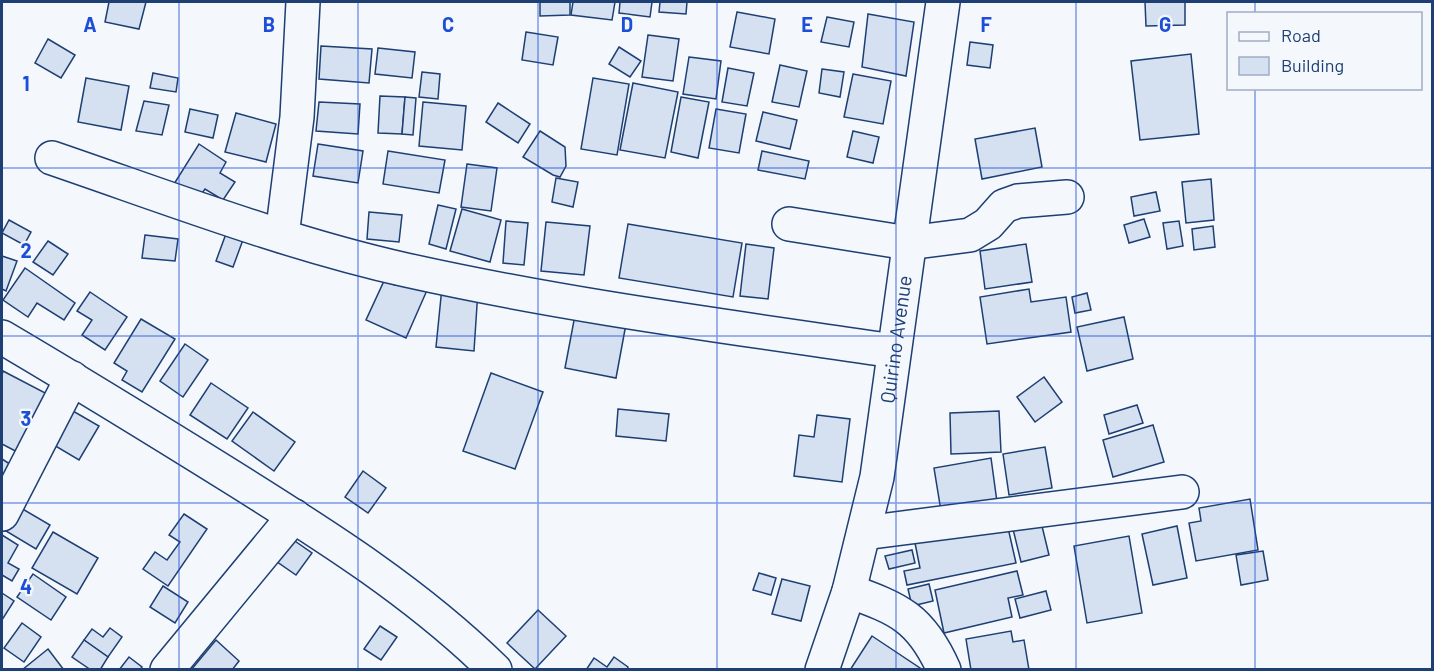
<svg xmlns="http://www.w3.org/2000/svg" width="1434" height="671" viewBox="0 0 1434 671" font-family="Barlow,sans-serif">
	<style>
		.building { fill: #d5e0f0; stroke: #1d3f73; stroke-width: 1.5 }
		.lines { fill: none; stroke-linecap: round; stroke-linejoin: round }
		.minor-casing { stroke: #1d3f73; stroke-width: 36 }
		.major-casing { stroke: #1d3f73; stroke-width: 36 }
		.minor { stroke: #f4f7fb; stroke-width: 33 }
		.major { stroke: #f4f7fb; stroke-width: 33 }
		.grid { fill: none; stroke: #1d4ed8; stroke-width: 1.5; stroke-opacity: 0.55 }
		.labels { text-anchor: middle; stroke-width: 4.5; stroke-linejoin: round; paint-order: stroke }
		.street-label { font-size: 20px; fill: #1d3f73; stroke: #f4f7fb }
		.grid-label { font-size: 20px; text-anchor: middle; font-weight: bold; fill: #1d4ed8; stroke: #f4f7fb; stroke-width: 4.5; stroke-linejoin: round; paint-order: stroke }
	</style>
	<rect width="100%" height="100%" fill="#f4f7fb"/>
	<!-- building -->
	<g class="building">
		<polygon points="109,2 146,2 139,29 105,22"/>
		<polygon points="540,2 570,2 570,15 540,16"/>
		<polygon points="573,2 615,2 612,20 571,15"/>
		<polygon points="620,2 652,2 650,17 619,13"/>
		<polygon points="660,2 687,2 686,14 659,12"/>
		<polygon points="1145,2 1185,2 1185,25 1146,26"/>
		<polygon points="737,12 775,19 769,54 730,47"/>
		<polygon points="868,14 914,22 906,76 862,67"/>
		<polygon points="827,17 854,22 849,47 821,42"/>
		<polygon points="526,32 558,37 553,65 522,60"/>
		<polygon points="648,35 679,39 673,81 642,77"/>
		<polygon points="48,39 75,55 61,78 35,63"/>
		<polygon points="970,42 993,45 990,68 967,65"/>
		<polygon points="321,46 372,49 369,83 319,79"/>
		<polygon points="619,47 641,61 630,77 609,64"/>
		<polygon points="378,48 415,52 412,78 375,74"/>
		<polygon points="1191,54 1199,134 1140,140 1131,61"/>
		<polygon points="689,57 721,61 716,99 683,94"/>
		<polygon points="780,65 807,71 799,107 772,102"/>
		<polygon points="728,68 754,73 747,106 722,102"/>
		<polygon points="822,69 844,72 840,97 819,93"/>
		<polygon points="422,72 440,74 438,99 419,97"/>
		<polygon points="153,73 178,78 176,92 150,88"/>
		<polygon points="853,74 891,81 883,124 844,117"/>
		<polygon points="86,78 129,86 121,130 78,122"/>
		<polygon points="593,78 629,84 617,155 581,149"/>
		<polygon points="633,83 678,92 665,158 620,150"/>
		<polygon points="380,96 405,97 402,134 378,133"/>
		<polygon points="405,97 416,98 413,135 402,134"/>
		<polygon points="681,97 709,102 698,158 671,152"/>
		<polygon points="144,101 169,105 162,135 136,131"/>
		<polygon points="319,102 360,104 358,134 316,131"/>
		<polygon points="423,102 466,106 462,150 419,146"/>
		<polygon points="498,103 530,124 518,143 486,122"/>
		<polygon points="190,109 218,115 213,138 185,132"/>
		<polygon points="716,109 746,114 739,153 709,148"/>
		<polygon points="763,112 797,120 790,149 756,141"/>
		<polygon points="236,113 276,124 266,162 225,152"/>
		<polygon points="1035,128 1042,167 982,179 975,139"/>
		<polygon points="540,131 565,147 566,166 560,177 553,175 523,157"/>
		<polygon points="853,131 879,137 873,163 847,157"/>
		<polygon points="199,144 226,162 220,173 235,182 223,200 205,189 198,199 174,184"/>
		<polygon points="318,144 363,151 358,183 313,176"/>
		<polygon points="388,151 445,160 439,193 383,184"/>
		<polygon points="762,151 809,161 805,179 758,170"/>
		<polygon points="467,164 497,168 491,211 461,207"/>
		<polygon points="556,178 578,182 573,207 552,202"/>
		<polygon points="1211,179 1214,220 1186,223 1182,182"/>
		<polygon points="1156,192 1160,211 1134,216 1131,197"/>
		<polygon points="438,205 456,209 446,249 429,244"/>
		<polygon points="462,209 501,220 490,262 450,251"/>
		<polygon points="369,212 402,215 399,242 367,239"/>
		<polygon points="1144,219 1150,237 1129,243 1124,225"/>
		<polygon points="9,220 31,232 24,245 2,233"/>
		<polygon points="506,221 528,223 524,265 503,263"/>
		<polygon points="1179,221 1183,246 1167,249 1163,223"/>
		<polygon points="546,222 590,226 584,275 541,271"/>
		<polygon points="628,224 742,243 733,297 619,278"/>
		<polygon points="1213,226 1215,247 1194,250 1192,229"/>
		<polygon points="227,231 244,237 233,267 216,261"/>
		<polygon points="145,235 178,239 175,261 142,258"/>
		<polygon points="48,241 68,254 53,275 33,262"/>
		<polygon points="746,244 774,248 768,299 740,296"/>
		<polygon points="1026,244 1032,282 985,289 980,251"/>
		<polygon points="2,256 17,261 6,291 2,289"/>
		<polygon points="25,268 75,303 64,320 37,303 28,317 3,300"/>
		<polygon points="399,275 428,288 406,338 366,320 384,281 395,285"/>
		<polygon points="442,287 478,290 474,351 436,347"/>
		<polygon points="1029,289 1031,302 1066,297 1071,332 987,344 980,297"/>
		<polygon points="90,292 127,317 105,350 82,335 92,320 77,311"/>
		<polygon points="1087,293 1091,310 1075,313 1072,297"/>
		<polygon points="575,315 626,324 616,378 565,368"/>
		<polygon points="1124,317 1133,359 1087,371 1077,327"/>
		<polygon points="141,319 175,339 142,392 122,380 127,371 114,363"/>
		<polygon points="185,344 208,360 183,397 160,381"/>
		<polygon points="3,371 51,396 21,454 2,444 2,375"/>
		<polygon points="491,373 543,392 515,469 463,451"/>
		<polygon points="1044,377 1062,402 1035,422 1017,397"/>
		<polygon points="211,383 248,408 227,439 190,415"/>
		<polygon points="1137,405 1143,423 1109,434 1104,415"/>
		<polygon points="66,407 99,426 79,460 47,441"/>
		<polygon points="618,409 669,414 666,441 616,436"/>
		<polygon points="999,411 1001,452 951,454 950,413"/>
		<polygon points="253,412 295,442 274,471 232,441"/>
		<polygon points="817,415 850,419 842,482 794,476 799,435 814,437"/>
		<polygon points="1153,425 1164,462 1113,477 1103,440"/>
		<polygon points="1045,447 1052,488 1009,495 1003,454"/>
		<polygon points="991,458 997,502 941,511 934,468"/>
		<polygon points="2,459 13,466 2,485"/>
		<polygon points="363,471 386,488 368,513 345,497"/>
		<polygon points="1250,499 1258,550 1196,561 1189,523 1201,521 1199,508"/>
		<polygon points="21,508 50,525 36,549 6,531"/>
		<polygon points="184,514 207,529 168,586 143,569 155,552 167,560 180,542 169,535"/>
		<polygon points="1006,519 1016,563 907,585 904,571 920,568 914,538"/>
		<polygon points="1041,522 1049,555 1021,562 1013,529"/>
		<polygon points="1177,526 1187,578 1153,585 1142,534"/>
		<polygon points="53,532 98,558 77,594 32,568"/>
		<polygon points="2,535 18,545 8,563 19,569 12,581 2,575"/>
		<polygon points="1129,536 1142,613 1087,623 1074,546"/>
		<polygon points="289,537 312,553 296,575 273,559"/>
		<polygon points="912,550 915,563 889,569 885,556"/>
		<polygon points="1263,551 1268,580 1241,585 1236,555"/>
		<polygon points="1017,571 1023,595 1008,598 1012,617 944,633 935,590"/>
		<polygon points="759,573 776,578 771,595 753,590"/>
		<polygon points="33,574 66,597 51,620 17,597"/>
		<polygon points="782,579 810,586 801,621 772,614"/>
		<polygon points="929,584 933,601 912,606 908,589"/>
		<polygon points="163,586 188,602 175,623 150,607"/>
		<polygon points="1046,591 1051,610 1020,618 1015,599"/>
		<polygon points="2,593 14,601 2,620"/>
		<polygon points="538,610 566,636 535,669 507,643"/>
		<polygon points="22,623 41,637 24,662 4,648"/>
		<polygon points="380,626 397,637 381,660 364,649"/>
		<polygon points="110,628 122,637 108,657 84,640 92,629 103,637"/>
		<polygon points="1011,631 1013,642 1024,640 1029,670 971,670 966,639"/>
		<polygon points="872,636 923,670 850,670"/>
		<polygon points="84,640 108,657 100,670 91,670 72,657"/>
		<polygon points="216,640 239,661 232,670 191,670"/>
		<polygon points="48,649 64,670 22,670"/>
		<polygon points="129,657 142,667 140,670 119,670"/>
		<polygon points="614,657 628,667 627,670 586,670 594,658 607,667"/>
	</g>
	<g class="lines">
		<!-- minor casing -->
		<g class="minor-casing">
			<g id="minor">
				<path d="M52 158C169 198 286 243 406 270 567 306 731 327 894 351"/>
				<polyline points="789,224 908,243 970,235 988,224 1004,206 1018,201 1067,197"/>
				<polyline points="282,236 297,117 303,2"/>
				<path d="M2 337C80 383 158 431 235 479 326 536 418 594 495 670"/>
				<polyline points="2,514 72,378"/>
				<polyline points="864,533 1182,492"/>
				<path d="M849 591C899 609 921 618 944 670"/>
				<polyline points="167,670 294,516"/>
			</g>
		</g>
		<!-- major casing -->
		<g class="major-casing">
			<g id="major">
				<path id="s1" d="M822 670 849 591 877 477 943 2"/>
			</g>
		</g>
		<!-- minor -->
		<use href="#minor" class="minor"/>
		<!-- major -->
		<use href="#major" class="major"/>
	</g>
	<!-- grid -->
	<path class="grid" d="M179 2V670M358 2V670M538 2V670M717 2V670M896 2V670M1076 2V670M1255 2V14M1255 88V670M2 168H1432M2 336H1432M2 503H1432"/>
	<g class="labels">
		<!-- street labels -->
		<g class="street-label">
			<text dy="7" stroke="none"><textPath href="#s1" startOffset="340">Quirino Avenue</textPath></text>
		</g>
	</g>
	<g class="grid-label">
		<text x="90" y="32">A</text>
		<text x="269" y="32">B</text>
		<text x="448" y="32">C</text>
		<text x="627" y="32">D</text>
		<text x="807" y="32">E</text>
		<text x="986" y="32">F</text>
		<text x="1165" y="32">G</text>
		<text x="26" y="91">1</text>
		<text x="26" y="258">2</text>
		<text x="26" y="426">3</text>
		<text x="26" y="594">4</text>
	</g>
	<!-- border -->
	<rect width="1434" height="671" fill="none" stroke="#1d3f73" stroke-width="6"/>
	<!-- legend -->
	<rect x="1227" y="12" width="195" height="78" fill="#f4f7fb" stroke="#9eadc5" stroke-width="1.5"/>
	<rect x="1239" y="32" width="30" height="9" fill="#f4f7fb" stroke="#9eadc5" stroke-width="1.5"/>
	<text x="1281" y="42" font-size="18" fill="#1d3f73">Road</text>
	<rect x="1239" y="57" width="30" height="18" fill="#d5e0f0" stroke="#9eadc5" stroke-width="1.5"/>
	<text x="1281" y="72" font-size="18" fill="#1d3f73">Building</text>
</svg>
